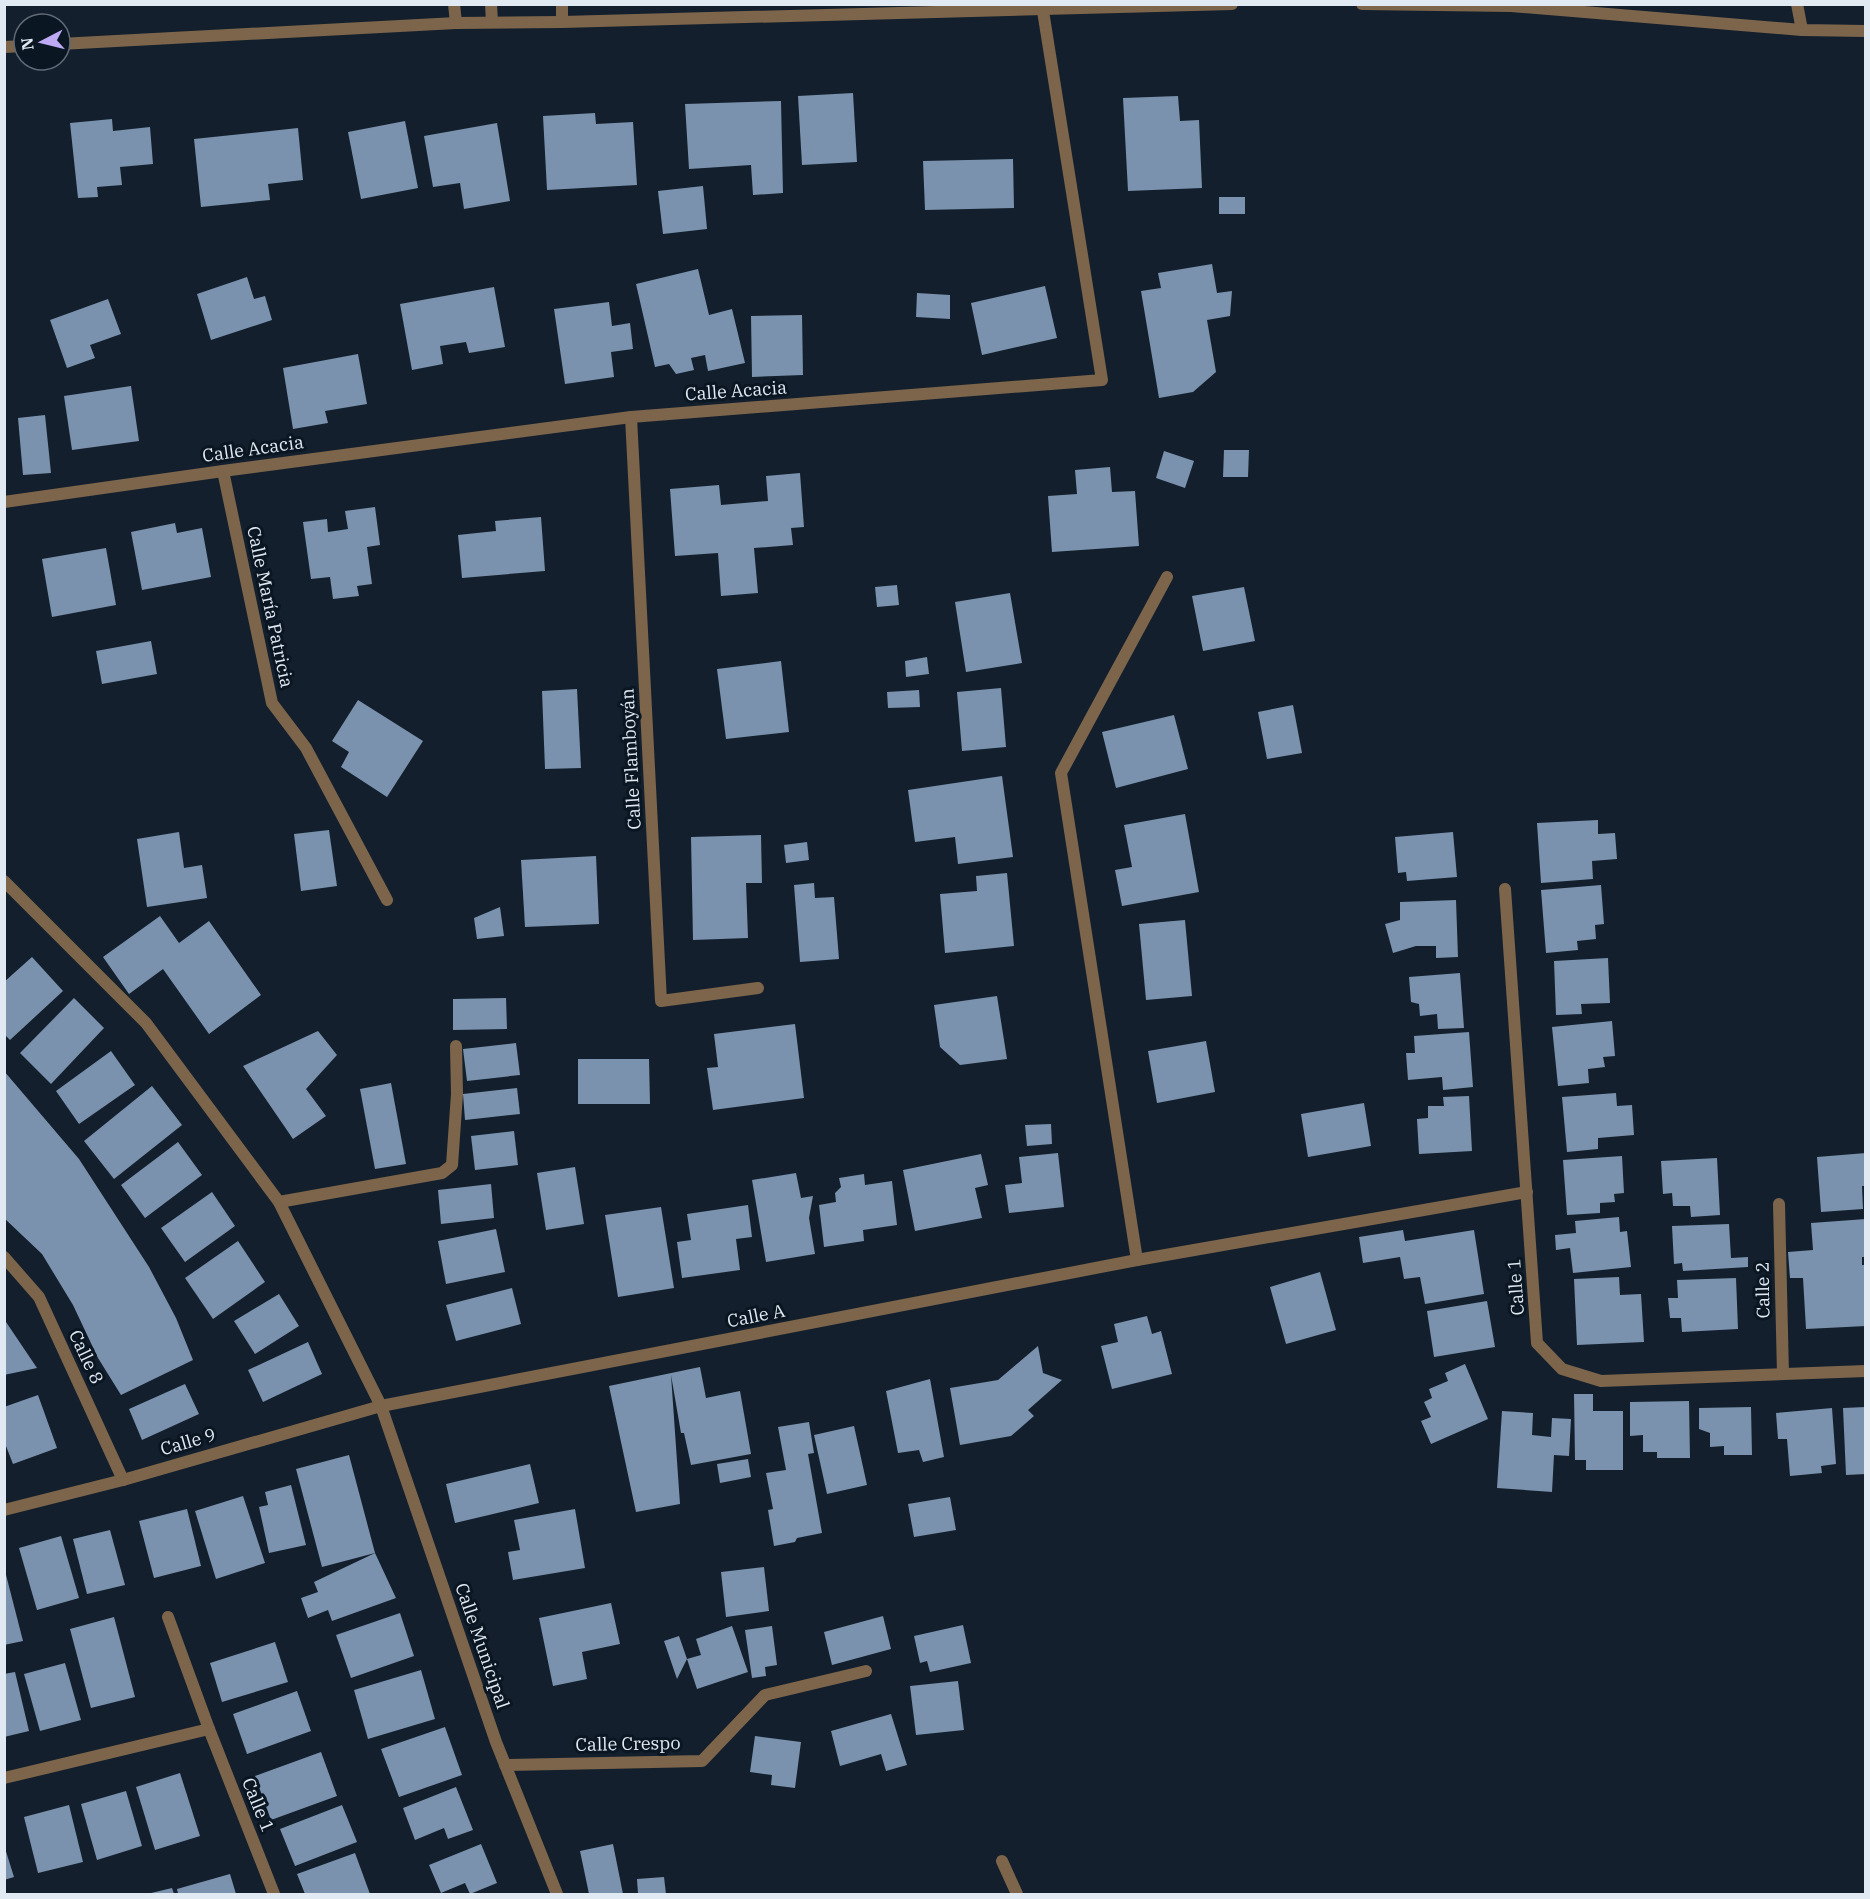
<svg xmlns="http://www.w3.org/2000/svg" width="1870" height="1899" viewBox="0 0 1870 1899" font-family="'IBM Plex Serif',serif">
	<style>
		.building { fill: #7a92ad }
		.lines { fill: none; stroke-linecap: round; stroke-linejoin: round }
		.minor { stroke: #7c654b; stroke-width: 12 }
		.tertiary { stroke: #7c654b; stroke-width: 12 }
		.labels { text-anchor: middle; stroke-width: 6; stroke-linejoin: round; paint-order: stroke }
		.street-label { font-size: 18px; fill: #e1e9f3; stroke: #0a1622 }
	</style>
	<rect width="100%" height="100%" fill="#131f2c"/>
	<!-- building -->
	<g class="building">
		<polygon points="853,93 857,162 802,165 798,96"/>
		<polygon points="1178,96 1180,121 1199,120 1202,188 1128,191 1123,98"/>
		<polygon points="781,101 783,193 753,195 751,165 689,169 685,104"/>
		<polygon points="595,113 596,124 633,122 637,185 547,190 543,116"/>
		<polygon points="112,119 113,131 150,127 153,164 120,167 122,185 97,187 98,197 78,198 70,123"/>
		<polygon points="405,121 418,188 361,199 348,132"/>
		<polygon points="497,123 510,201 464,209 460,183 433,187 424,136"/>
		<polygon points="298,128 303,180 268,184 270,200 201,207 194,139"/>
		<polygon points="1013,159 1014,208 925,210 923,161"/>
		<polygon points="703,186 707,229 663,234 658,191"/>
		<rect x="1219" y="197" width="26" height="17"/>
		<polygon points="1212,264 1217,293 1232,291 1230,316 1207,320 1216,372 1193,392 1159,398 1141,291 1161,288 1158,273"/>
		<polygon points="698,269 709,315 732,309 745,363 708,371 705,355 691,358 694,370 676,374 669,364 655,367 636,284"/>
		<polygon points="247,277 254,299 265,296 272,320 211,340 197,294"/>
		<polygon points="1045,286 1057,338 982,355 971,303"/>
		<polygon points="494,287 505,347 469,353 466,342 440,346 443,364 412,370 400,304"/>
		<polygon points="917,293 950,295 950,319 916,317"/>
		<polygon points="108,299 121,334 90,345 95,358 67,368 50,320"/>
		<polygon points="609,302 612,326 630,323 633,349 611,352 614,377 565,384 554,309"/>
		<polygon points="802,315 803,375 752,377 751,316"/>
		<polygon points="358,354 367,404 325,411 328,423 293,429 283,368"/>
		<polygon points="131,386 139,441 72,450 64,396"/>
		<polygon points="45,415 51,473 23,475 18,418"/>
		<polygon points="1224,450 1249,450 1248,477 1223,477"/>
		<polygon points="1164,451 1194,461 1185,488 1156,478"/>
		<polygon points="1110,467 1112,492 1135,491 1139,546 1052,552 1048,496 1077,494 1075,470"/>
		<polygon points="800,473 804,527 791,528 793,545 754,548 758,593 721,596 718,553 675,556 670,489 719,485 721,505 768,501 766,476"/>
		<polygon points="375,507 380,545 367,547 372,584 357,586 359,596 333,599 330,577 311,579 303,522 327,519 328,532 348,529 345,511"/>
		<polygon points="541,517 545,571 462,578 458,535 496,531 495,521"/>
		<polygon points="175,523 177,533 202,528 211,577 142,590 131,532"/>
		<polygon points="106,548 116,605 52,617 42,559"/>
		<polygon points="897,585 899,605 877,607 875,587"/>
		<polygon points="1244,587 1255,641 1203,651 1192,596"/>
		<polygon points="1010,593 1022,663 966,672 955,602"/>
		<polygon points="151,641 157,674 102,684 96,651"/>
		<polygon points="927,657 929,674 906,677 905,661"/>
		<polygon points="781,661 789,732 726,739 717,669"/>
		<polygon points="1001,688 1006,747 962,751 957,692"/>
		<polygon points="577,689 581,768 545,769 542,691"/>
		<polygon points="919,690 920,707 888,708 887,692"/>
		<polygon points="358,700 423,741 387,797 341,767 349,752 332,741"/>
		<polygon points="1293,705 1302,753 1267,759 1258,712"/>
		<polygon points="1174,715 1188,769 1116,788 1102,732"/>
		<polygon points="1002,776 1013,857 958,864 955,837 915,842 908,790"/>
		<polygon points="1185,814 1199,892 1122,906 1115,870 1132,867 1124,825"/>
		<polygon points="1598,820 1598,834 1615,833 1617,859 1592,861 1593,879 1541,883 1537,823"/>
		<polygon points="329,830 337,886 301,891 294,834"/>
		<polygon points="179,832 184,868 202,865 207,898 147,907 137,839"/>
		<polygon points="1453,832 1457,877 1407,881 1406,872 1398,873 1395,837"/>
		<polygon points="761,835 762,883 746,883 748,938 693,940 691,837"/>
		<polygon points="807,842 809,860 786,863 784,845"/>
		<polygon points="596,856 599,924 525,927 521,860"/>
		<polygon points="1007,873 1014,946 945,953 940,894 977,891 976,876"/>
		<polygon points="814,883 815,898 834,897 839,959 800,962 794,885"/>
		<polygon points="1601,885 1604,924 1595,925 1596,939 1577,941 1578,950 1546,953 1541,890"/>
		<polygon points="1456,900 1458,957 1436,958 1436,946 1416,946 1393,953 1385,924 1400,920 1400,902"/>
		<polygon points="500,907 504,936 477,939 474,918"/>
		<polygon points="160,916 179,943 209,921 261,995 209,1034 163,969 129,994 103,957"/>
		<polygon points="1185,920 1192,996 1146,1000 1139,924"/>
		<polygon points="32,957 63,991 10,1040 4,1034 4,982"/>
		<polygon points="1608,958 1610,1003 1581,1004 1582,1014 1556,1015 1554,961"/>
		<polygon points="1460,973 1464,1028 1438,1029 1437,1014 1420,1016 1419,1004 1411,1002 1409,977"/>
		<polygon points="997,996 1007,1059 960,1065 940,1047 934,1005"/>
		<polygon points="74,998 104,1028 51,1084 20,1053"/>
		<polygon points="506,998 507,1029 453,1030 453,999"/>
		<polygon points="1612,1021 1615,1056 1603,1057 1605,1067 1588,1069 1589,1083 1558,1086 1552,1027"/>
		<polygon points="795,1024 804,1098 713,1110 707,1068 718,1067 714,1034"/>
		<polygon points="318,1031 337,1055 306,1089 326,1116 293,1139 243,1066"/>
		<polygon points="1469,1032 1473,1087 1443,1090 1442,1077 1408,1080 1406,1053 1415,1053 1414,1036"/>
		<polygon points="1206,1041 1215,1092 1157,1103 1148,1051"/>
		<polygon points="516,1043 520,1075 467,1081 463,1049"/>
		<polygon points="111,1051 135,1085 79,1124 56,1091"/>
		<polygon points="578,1059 649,1059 650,1104 578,1104"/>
		<polygon points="4,1071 79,1159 149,1267 176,1318 193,1360 121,1395 98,1358 73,1305 42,1254 4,1218"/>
		<polygon points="391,1083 406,1164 375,1169 360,1089"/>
		<polygon points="152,1086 182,1125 114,1179 84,1141"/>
		<polygon points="517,1088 520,1114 465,1120 463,1094"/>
		<polygon points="1616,1093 1617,1106 1632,1105 1634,1135 1598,1138 1598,1149 1567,1152 1562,1097"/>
		<polygon points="1469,1096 1472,1151 1419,1154 1417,1119 1428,1118 1428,1106 1444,1106 1443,1097"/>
		<polygon points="1364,1103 1371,1146 1308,1157 1301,1114"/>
		<polygon points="1051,1124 1052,1144 1027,1146 1025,1125"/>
		<polygon points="514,1131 518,1165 475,1170 471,1136"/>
		<polygon points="178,1142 202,1175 145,1218 121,1185"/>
		<polygon points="1058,1153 1064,1207 1009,1213 1005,1185 1022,1183 1019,1157"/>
		<polygon points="1866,1153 1866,1186 1862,1186 1863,1209 1821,1212 1817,1157"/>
		<polygon points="981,1154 988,1185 975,1188 982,1218 915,1231 903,1170"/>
		<polygon points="1622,1156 1624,1193 1614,1194 1615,1202 1600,1203 1600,1213 1567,1215 1563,1160"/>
		<polygon points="1717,1158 1720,1215 1691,1217 1690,1206 1673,1206 1672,1193 1663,1194 1661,1161"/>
		<polygon points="575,1167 584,1224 546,1230 537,1173"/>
		<polygon points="796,1173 801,1198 813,1196 809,1218 815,1254 766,1262 752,1180"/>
		<polygon points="864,1174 865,1185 892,1181 897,1225 863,1230 864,1241 824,1247 819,1205 836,1202 835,1193 841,1187 839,1178"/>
		<polygon points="491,1184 494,1218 441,1224 438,1190"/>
		<polygon points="212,1192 235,1226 185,1262 161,1228"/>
		<polygon points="748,1205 752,1237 736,1239 740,1270 682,1278 677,1242 691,1240 687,1214"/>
		<polygon points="661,1207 674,1288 618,1297 605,1215"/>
		<polygon points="1619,1217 1620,1232 1627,1231 1631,1267 1573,1273 1570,1248 1556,1250 1555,1235 1576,1233 1575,1221"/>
		<polygon points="1866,1219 1866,1257 1862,1257 1862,1265 1866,1265 1866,1326 1806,1329 1803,1278 1790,1278 1788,1252 1813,1250 1811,1223"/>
		<polygon points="1729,1224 1731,1258 1748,1257 1748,1267 1683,1271 1682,1263 1674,1264 1672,1226"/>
		<polygon points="496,1229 505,1272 446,1284 438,1241"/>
		<polygon points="1403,1230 1405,1241 1474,1230 1484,1294 1425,1304 1420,1277 1404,1279 1400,1257 1363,1263 1359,1237"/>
		<polygon points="238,1241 265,1282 213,1319 185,1278"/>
		<polygon points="1320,1272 1336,1330 1286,1344 1270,1287"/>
		<polygon points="1619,1277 1620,1295 1641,1294 1644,1342 1577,1345 1574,1279"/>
		<polygon points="1736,1278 1738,1329 1682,1332 1681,1318 1670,1318 1668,1298 1678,1298 1677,1280"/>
		<polygon points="512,1288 521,1324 456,1341 446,1305"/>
		<polygon points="279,1294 299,1326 255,1354 234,1321"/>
		<polygon points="1487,1301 1495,1347 1434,1357 1427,1311"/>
		<polygon points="1147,1316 1152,1334 1161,1331 1172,1374 1112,1389 1101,1346 1118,1342 1114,1324"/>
		<polygon points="4,1319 37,1368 4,1375"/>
		<polygon points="308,1342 322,1374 263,1402 248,1370"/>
		<polygon points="1038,1346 1043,1373 1062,1380 1028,1410 1034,1416 1011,1436 960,1445 950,1388 998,1380"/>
		<polygon points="1465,1364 1488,1419 1431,1444 1421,1421 1431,1417 1424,1402 1432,1398 1429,1389 1448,1381 1445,1373"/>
		<polygon points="700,1367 706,1398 740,1391 751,1454 691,1465 684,1433 681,1433 671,1375 680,1504 636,1512 609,1386"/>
		<polygon points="930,1379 944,1457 923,1462 919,1450 898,1453 886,1391"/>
		<polygon points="185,1384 199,1414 142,1440 129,1409"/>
		<polygon points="1574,1394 1593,1394 1593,1411 1623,1411 1623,1470 1586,1470 1586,1460 1575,1460"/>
		<polygon points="38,1395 57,1448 13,1464 4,1441 4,1407"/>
		<polygon points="1689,1401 1690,1458 1657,1458 1657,1452 1643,1452 1643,1435 1630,1436 1630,1402"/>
		<polygon points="1751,1407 1752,1455 1724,1455 1724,1446 1710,1447 1710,1433 1699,1429 1699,1408"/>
		<polygon points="1866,1407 1866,1474 1846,1475 1843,1408"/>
		<polygon points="1832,1408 1836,1464 1821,1466 1822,1473 1790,1476 1787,1439 1778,1439 1776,1413"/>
		<polygon points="1502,1411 1533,1413 1532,1435 1551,1437 1552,1418 1571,1419 1569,1456 1554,1455 1552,1492 1497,1488"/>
		<polygon points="809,1422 814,1453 808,1454 822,1533 797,1538 795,1542 774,1546 768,1510 773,1509 766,1473 786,1470 778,1427"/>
		<polygon points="854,1426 867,1485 827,1494 814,1435"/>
		<polygon points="349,1455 375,1553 396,1598 332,1621 328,1610 308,1618 301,1598 318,1592 314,1582 375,1553 322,1567 296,1469"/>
		<polygon points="748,1459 751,1477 720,1483 717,1464"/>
		<polygon points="530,1464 539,1503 455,1523 446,1484"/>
		<polygon points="291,1485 306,1545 269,1553 259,1507 268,1505 265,1492"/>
		<polygon points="243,1496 265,1563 216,1579 195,1511"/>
		<polygon points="950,1497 956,1530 914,1537 908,1504"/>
		<polygon points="187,1509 201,1566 154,1578 139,1521"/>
		<polygon points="575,1509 585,1568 513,1580 508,1552 520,1550 514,1520"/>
		<polygon points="110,1530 125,1585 87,1594 73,1539"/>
		<polygon points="61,1536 79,1598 37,1610 19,1548"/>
		<polygon points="4,1567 23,1641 4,1645"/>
		<polygon points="764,1567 769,1611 726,1617 721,1572"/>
		<polygon points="611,1603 620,1644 582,1652 587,1679 553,1686 539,1618"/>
		<polygon points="400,1613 414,1656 351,1678 336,1635"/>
		<polygon points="883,1616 891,1649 832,1665 824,1632"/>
		<polygon points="114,1617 135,1697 91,1708 70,1629"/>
		<polygon points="963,1625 971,1663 930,1672 927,1661 920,1663 914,1636"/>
		<polygon points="732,1626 748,1672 697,1689 687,1659 677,1679 664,1641 679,1636 687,1659 701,1655 696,1639"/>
		<polygon points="772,1626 777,1665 765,1667 766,1676 752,1678 745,1630"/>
		<polygon points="275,1642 288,1682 222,1702 210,1663"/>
		<polygon points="65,1663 81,1720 40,1731 24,1674"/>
		<polygon points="421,1670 435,1719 368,1739 354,1690"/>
		<polygon points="15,1672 29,1731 4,1737 4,1674"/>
		<polygon points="958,1681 964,1730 916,1735 910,1686"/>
		<polygon points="297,1691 311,1731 247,1754 233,1714"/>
		<polygon points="891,1714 907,1765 886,1771 881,1754 840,1766 831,1731"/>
		<polygon points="445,1727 462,1775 399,1797 381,1749"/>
		<polygon points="755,1736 801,1742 795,1788 771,1785 772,1775 750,1772"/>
		<polygon points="321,1752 337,1796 271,1820 255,1776"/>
		<polygon points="180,1773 200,1836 155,1850 136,1787"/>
		<polygon points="456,1787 473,1830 448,1839 444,1828 415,1840 403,1808"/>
		<polygon points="126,1791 142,1846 97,1860 81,1804"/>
		<polygon points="69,1805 83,1862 38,1873 24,1817"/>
		<polygon points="342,1805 357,1842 295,1866 280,1829"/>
		<polygon points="481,1844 497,1883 470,1894 465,1883 441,1893 429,1865"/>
		<polygon points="613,1844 623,1894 589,1894 580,1851"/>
		<polygon points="4,1845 14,1877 4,1880"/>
		<polygon points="355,1853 370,1894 305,1894 297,1874"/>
		<polygon points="230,1874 236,1894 178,1894 177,1889"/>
		<polygon points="664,1877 666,1894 638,1894 637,1879"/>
		<polygon points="172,1888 174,1894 147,1894"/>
	</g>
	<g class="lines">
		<!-- minor -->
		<g class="minor">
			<polyline points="454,4 456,23"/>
			<polyline points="491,4 492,22"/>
			<polyline points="562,4 562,22"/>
			<polyline points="1797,4 1802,30"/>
			<polyline points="631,417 661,1001 758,988"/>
			<polyline points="223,471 272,703 306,748 387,900"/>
			<polyline points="4,502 223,471 631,417 1102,380 1043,11"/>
			<polyline points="4,881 146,1023 279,1202 381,1406 496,1742 557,1894"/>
			<polyline points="1505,889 1537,1343 1562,1369 1601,1381 1866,1371"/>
			<polyline points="279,1202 442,1173 452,1165 457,1094 456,1046"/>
			<polyline points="1779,1204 1783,1374"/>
			<polyline points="4,1257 39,1297 123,1480"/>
			<polyline points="1137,1260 1061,773 1167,577"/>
			<polyline points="4,1510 123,1480 381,1406 1137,1260 1527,1192"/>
			<polyline points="168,1617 209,1729 274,1894"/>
			<polyline points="505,1765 702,1761 765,1695 866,1671"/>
			<polyline points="4,1778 209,1729"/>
			<polyline points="1002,1861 1017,1894"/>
		</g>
		<!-- tertiary -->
		<g class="tertiary">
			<polyline points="1362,4 1511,6 1802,30 1866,31"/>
			<polyline points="60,44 456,23 562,22 1232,4"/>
			<polyline points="4,47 24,46"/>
		</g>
	</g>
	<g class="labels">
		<!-- street labels -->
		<g class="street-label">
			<text transform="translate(736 391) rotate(-4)" y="6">Calle Acacia</text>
			<text transform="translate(253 449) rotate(-8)" y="6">Calle Acacia</text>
			<text transform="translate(270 607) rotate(78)" y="6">Calle María Patricia</text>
			<text transform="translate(631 759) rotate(-93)" y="6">Calle Flamboyán</text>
			<text transform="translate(1516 1287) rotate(-94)" y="6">Calle 1</text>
			<text transform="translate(1763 1290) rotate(-91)" y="6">Calle 2</text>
			<text transform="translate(756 1316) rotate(-11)" y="6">Calle A</text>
			<text transform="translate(86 1357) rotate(65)" y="6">Calle 8</text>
			<text transform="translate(188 1442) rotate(-16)" y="6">Calle 9</text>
			<text transform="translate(482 1646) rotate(71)" y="6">Calle Municipal</text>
			<text transform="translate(628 1744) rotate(-1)" y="6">Calle Crespo</text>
			<text transform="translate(258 1805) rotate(68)" y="6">Calle 1</text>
		</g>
	</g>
	<!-- border -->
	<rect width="1870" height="1899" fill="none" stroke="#e1e9f3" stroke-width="12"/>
	<!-- north arrow -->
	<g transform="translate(42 42) rotate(263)"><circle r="28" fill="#0a1622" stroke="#606a76" stroke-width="1.5"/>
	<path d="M0-4.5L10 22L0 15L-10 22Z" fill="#bea9f4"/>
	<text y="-9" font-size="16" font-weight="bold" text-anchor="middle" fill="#e1e9f3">N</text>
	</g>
</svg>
